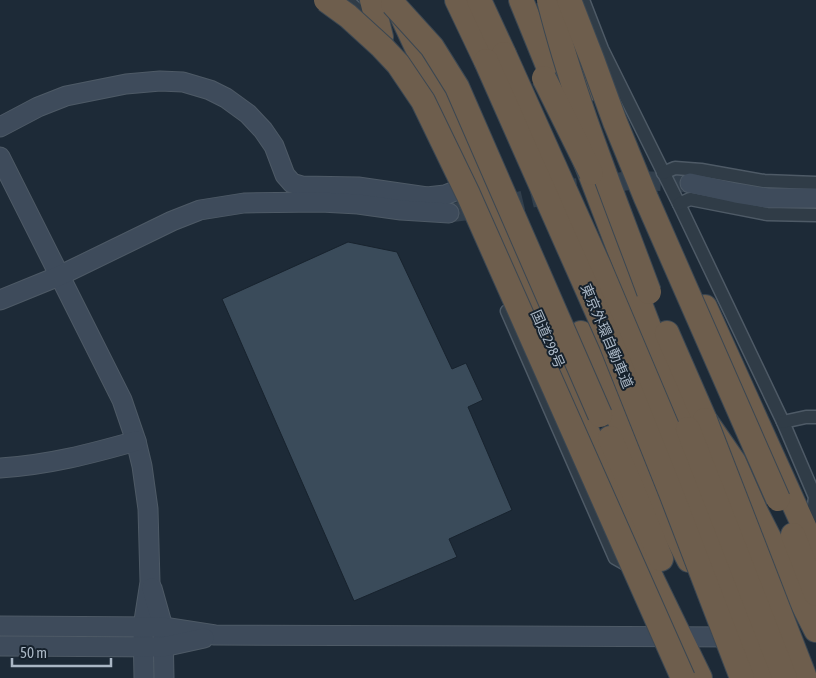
<svg xmlns="http://www.w3.org/2000/svg" width="816" height="678" viewBox="0 0 816 678" font-family="'Asap Condensed','Noto Sans JP',sans-serif">
	<style>
		.building { fill: #3a4b5a; stroke: #18232e }
		.lines { fill: none; stroke-linecap: round; stroke-linejoin: round }
		.secondary-tunnel { stroke: #323f4c; stroke-width: 19; stroke-dasharray: 19 9; stroke-linecap: butt }
		.street-casing { stroke: #4e5a66; stroke-width: 15 }
		.secondary-casing { stroke: #4e5a66; stroke-width: 21 }
		.highway-casing { stroke: #3b4752; stroke-width: 26 }
		.street { stroke: #303c47; stroke-width: 12 }
		.secondary { stroke: #3e4b5b; stroke-width: 19 }
		.highway { stroke: #6e5e4d; stroke-width: 24 }
		.highway-bridge-casing { stroke: #3b4752; stroke-width: 26; stroke-linecap: butt }
		.highway-bridge { stroke: #6e5e4d; stroke-width: 24 }
		.labels { text-anchor: middle; stroke-width: 4; stroke-linejoin: round; paint-order: stroke }
		.street-label { font-size: 14px; fill: #aab7c5; stroke: #16212c }
	</style>
	<rect width="100%" height="100%" fill="#1d2a37"/>
	<!-- building -->
	<polygon class="building" points="348,242 397,252 452,369 466,363 483,400 468,407 512,510 449,539 457,557 354,601 222,299"/>
	<g class="lines">
		<!-- secondary-tunnel -->
		<polyline class="secondary-tunnel" points="449,213 495,207 574,188 634,180 690,183"/>
		<!-- street casing -->
		<g class="street-casing">
			<g id="street">
				<polyline points="347,0 363,15"/>
				<polyline points="583,0 602,49 679,204 783,422 815,497 811,533"/>
				<polyline points="663,173 675,168 701,170 764,181 816,183"/>
				<polyline points="679,204 690,199 767,214 816,215"/>
				<polyline points="507,311 615,558 631,567"/>
				<polyline points="783,422 806,417 816,417"/>
			</g>
		</g>
		<!-- secondary casing -->
		<g class="secondary-casing">
			<g id="secondary">
				<polyline points="0,127 38,107 66,96 126,84 160,81 183,82 210,90 226,98 248,114 263,130 274,146 285,175 292,183 302,186 358,187 427,197 445,195 455,191"/>
				<polyline points="0,157 122,400 136,441 142,466 148,509 150,582 143,627 144,678"/>
				<polyline points="690,183 736,193 767,198 816,198"/>
				<polyline points="0,300 59,276 172,221 200,210 244,203 321,202 358,204 401,210 449,213"/>
				<path d="M0 468C48 465 90 454 136 441"/>
				<polyline points="152,588 163,627 164,678"/>
				<polyline points="0,626 163,627 215,635 740,637"/>
				<polyline points="0,646 163,647 204,638"/>
			</g>
		</g>
		<!-- highway casing -->
		<g class="highway-casing">
			<g id="highway">
				<polyline points="372,0 381,37"/>
				<polyline points="457,0 486,61"/>
				<polyline points="479,0 504,54"/>
				<polyline points="521,0 561,98"/>
				<polyline points="403,18 447,112 652,579 700,678"/>
				<polyline points="561,24 594,88"/>
				<polyline points="583,155 688,429"/>
				<polyline points="705,307 816,553"/>
				<polyline points="581,333 630,444 689,560"/>
				<polyline points="667,333 705,420 734,462 756,512 816,630"/>
				<polyline points="610,438 631,486 661,559"/>
				<polyline points="793,535 816,594"/>
			</g>
		</g>
		<!-- street -->
		<use href="#street" class="street"/>
		<!-- secondary -->
		<use href="#secondary" class="secondary"/>
		<!-- highway -->
		<use href="#highway" class="highway"/>
		<!-- highway-bridge casing -->
		<g class="highway-bridge-casing">
			<g id="highway-bridge">
				<polyline points="326,0 348,16 382,47 398,64 423,101 468,194 683,678"/>
				<path d="M549 0C574 100 613 195 649 292"/>
				<polyline points="569,0 592,59 615,122 646,198 778,499"/>
				<polyline points="393,4 432,47 457,87 600,415"/>
				<polyline points="504,54 599,266 676,448 763,678"/>
				<polyline points="486,61 611,343 671,493 742,678"/>
				<polyline points="544,78 591,173"/>
				<polyline points="705,420 805,678"/>
				<polyline points="688,429 785,678"/>
			</g>
		</g>
		<!-- highway-bridge -->
		<use href="#highway-bridge" class="highway-bridge"/>
	</g>
	<g class="labels">
		<!-- street labels -->
		<g class="street-label">
			<text transform="translate(607 336) rotate(67)" y="5">東京外環自動車道</text>
			<text transform="translate(548 339) rotate(66)" y="5">国道298号</text>
		</g>
	</g>
	<!-- scale -->
	<path d="M12 658v8h99v-8" fill="none" stroke="#aab7c5" stroke-width="2.5"/>
	<text x="20" y="658" font-size="15" fill="#aab7c5" stroke="#16212c" stroke-width="4" paint-order="stroke">50 m</text>
</svg>
